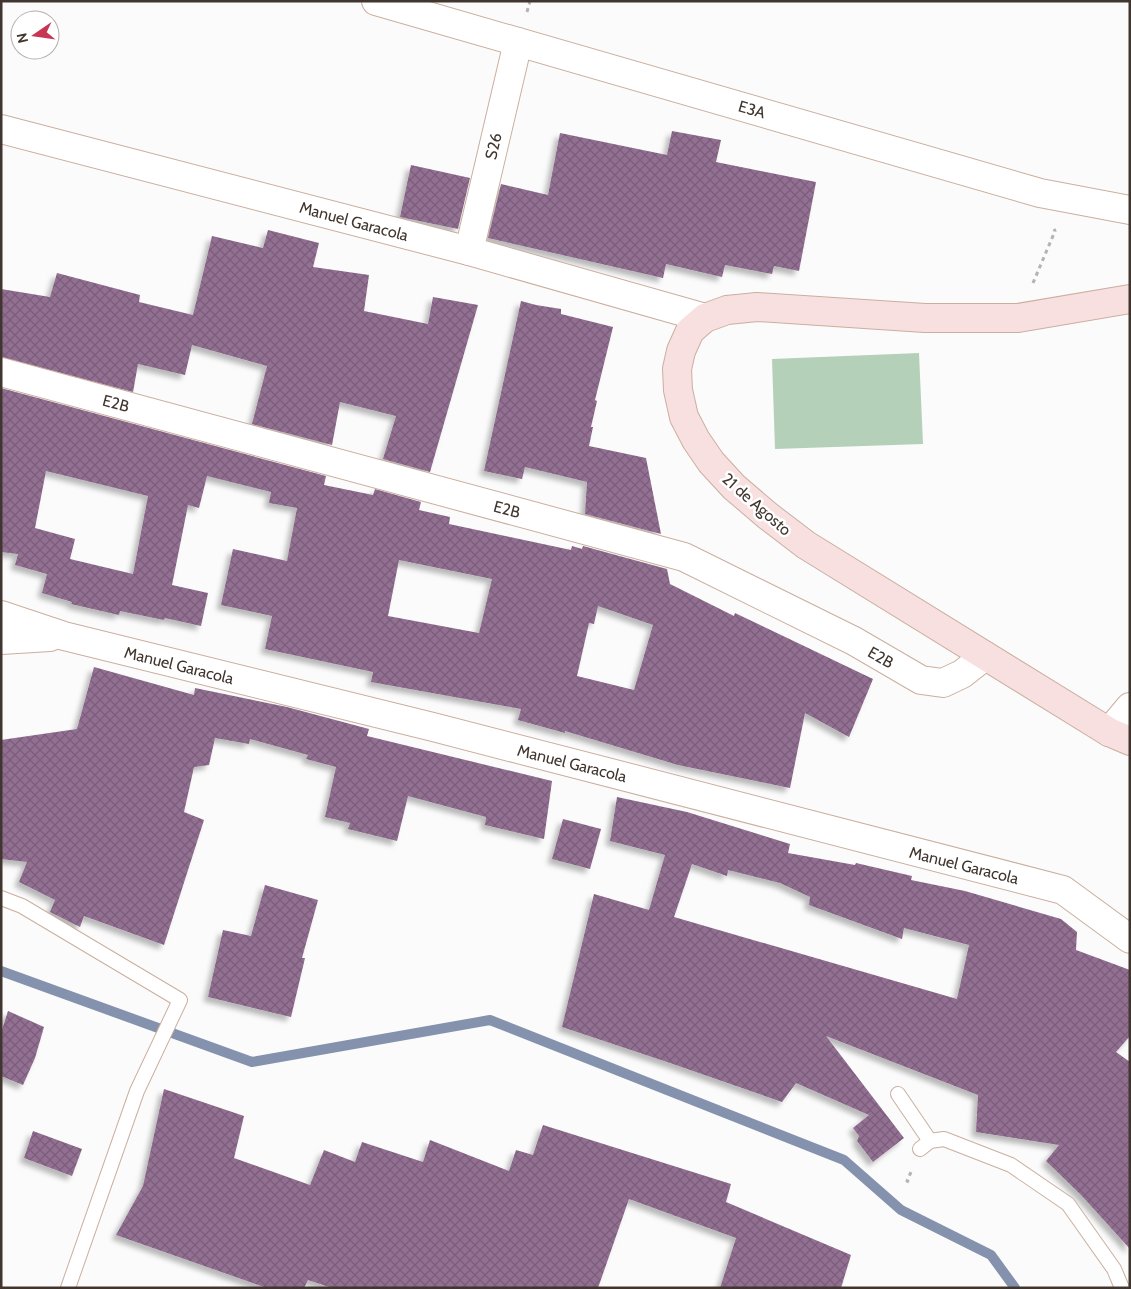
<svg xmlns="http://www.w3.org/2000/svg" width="1131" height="1289" viewBox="0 0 1131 1289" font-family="Cabin,sans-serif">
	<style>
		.pitch { fill: #b4d0b9 }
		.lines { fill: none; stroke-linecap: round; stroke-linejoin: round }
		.stream { stroke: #8592ae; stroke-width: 10 }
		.building { fill: url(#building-cross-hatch); fill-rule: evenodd; filter: url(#shadow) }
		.lane-casing { stroke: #caaf9f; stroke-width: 16 }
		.street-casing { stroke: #caaf9f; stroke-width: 30 }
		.secondary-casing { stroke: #caaf9f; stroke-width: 30 }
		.path { stroke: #b6b2af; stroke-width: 3; stroke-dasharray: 4 4; stroke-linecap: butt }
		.lane { stroke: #fff; stroke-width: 14 }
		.street { stroke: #fff; stroke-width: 28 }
		.secondary { stroke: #f8dfe0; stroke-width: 28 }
		.labels { text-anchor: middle; stroke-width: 5; stroke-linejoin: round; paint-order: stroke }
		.street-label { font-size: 16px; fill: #41362f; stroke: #fff }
	</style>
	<defs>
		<pattern id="building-cross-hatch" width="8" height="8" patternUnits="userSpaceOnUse" patternTransform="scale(1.25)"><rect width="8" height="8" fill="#937093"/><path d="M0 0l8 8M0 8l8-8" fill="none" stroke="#7a5d78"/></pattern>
		<filter id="shadow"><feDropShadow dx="-4.5" dy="4.5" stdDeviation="2.5" flood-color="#0004"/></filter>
	</defs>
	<rect width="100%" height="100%" fill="#fbfbfb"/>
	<!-- pitch -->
	<polygon class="pitch" points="919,353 923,444 775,449 772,359"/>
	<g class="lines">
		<!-- stream -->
		<polyline class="stream" points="1,971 252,1062 490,1020 844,1160 901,1210 991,1255 1015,1288"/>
	</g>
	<!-- building -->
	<g class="building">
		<polygon points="672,131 721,140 716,162 816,182 799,271 774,266 772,274 725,265 722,277 666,264 663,278 488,238 501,184 548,195 560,133 667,155"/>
		<polygon points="411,165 470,178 458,229 400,217"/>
		<polygon points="268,230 319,243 313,267 369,275 364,311 428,324 433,297 478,305 430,472 383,459 396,416 340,402 332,445 252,424 267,366 192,345 185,375 138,364 133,392 1,357 1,289 50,297 57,273 140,295 139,302 193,315 212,236 263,248"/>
		<polygon points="521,301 536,305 561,309 561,314 613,327 595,400 597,401 591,427 593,427 589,446 646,458 661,534 585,514 587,482 525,467 522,479 484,471"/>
		<path d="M1 388 326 476 324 485 373 495 375 489 421 502 419 510 450 517 449 524 571 550 572 546 582 549 583 546 667 569 670 584 734 616 735 613 873 679 849 737 805 713 790 788 678 765 565 731V733L518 720 521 709 371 682 373 672 265 649 272 616 221 605 233 549 287 561 297 508 269 503 271 492 207 476 199 508 188 505 172 585 208 593 201 626 165 618 164 620 120 611 119 615 71 604 72 602 42 593 47 574 15 565 18 554 1 552ZM46 471 148 496 133 574 70 559 75 539 35 528ZM399 560 492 579 479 633 388 616ZM598 606 653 625 634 690 577 676 589 623 594 624Z"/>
		<polygon points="94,667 194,695 195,688 287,707 369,729 367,736 552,781 544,839 485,825 486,817 408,796 397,841 348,829 350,823 325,817 336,767 306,759 308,755 250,739 249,744 215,738 209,765 194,767 184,812 204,820 164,945 84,916 80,927 50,912 55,900 19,882 27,862 1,859 1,740 77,729"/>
		<path d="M617 797 687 812 790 844 788 853 855 865 856 863 912 876 911 880 965 891 1061 919 1077 932 1076 950 1130 970V1036L1116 1052 1130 1062V1249L1081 1195 1046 1161 1059 1145 976 1132 978 1095 826 1036 904 1138 873 1162 857 1141 859 1136 853 1128 869 1115 796 1083 782 1102 673 1064 562 1027 594 894 649 910 665 855 610 841ZM692 864 727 876 728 870 780 883 810 897 809 905 902 939 904 928 969 945 957 999 674 917Z"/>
		<polygon points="563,819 601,829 590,869 552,859"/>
		<polygon points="265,885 318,900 302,958 305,958 291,1017 208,997 223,930 251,936"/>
		<polygon points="8,1011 44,1027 35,1058 23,1085 1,1076 1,1033"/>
		<polygon points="164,1089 244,1116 234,1158 310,1185 324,1150 355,1162 362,1142 423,1162 430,1140 509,1171 516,1150 533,1155 543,1125 731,1184 726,1202 851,1255 841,1288 720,1288 736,1238 629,1199 598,1288 332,1288 308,1280 304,1288 267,1288 116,1235 143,1186"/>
		<polygon points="33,1131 82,1149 72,1176 24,1158"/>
	</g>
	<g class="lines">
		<!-- lane casing -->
		<g class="lane-casing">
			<g id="lane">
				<polyline points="1,898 22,906 180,1000 137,1091 68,1288"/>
				<polyline points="898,1094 930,1141"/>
				<polyline points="920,1149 930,1141 944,1139 1011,1165 1068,1204 1114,1269 1122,1288"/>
			</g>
		</g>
		<!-- street casing -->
		<g class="street-casing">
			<g id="street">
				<polyline points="376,1 1040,193 1130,210"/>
				<polyline points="1,129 469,251 705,318"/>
				<polyline points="469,251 518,42"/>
				<polyline points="1,372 684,557 854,641 921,680 943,683 962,674 985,656"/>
				<polyline points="1,615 64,636 433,727 1063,890 1130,939"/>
				<polyline points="1,640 50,637"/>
				<polyline points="1109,732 1130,707"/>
			</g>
		</g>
		<!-- secondary casing -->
		<g class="secondary-casing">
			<polyline id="secondary" points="1130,299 1018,318 925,318 757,307 727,310 705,318 690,331 681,351 677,369 678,390 684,417 696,440 711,462 734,487 768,516 806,545 1109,732 1130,741"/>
		</g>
		<!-- path -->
		<g class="path">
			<polyline points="527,12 530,1"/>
			<polyline points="1033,283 1055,231 1054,229"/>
			<polyline points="909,1182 907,1181 911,1172"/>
		</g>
		<!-- lane -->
		<use href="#lane" class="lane"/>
		<!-- street -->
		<use href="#street" class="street"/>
		<!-- secondary -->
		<use href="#secondary" class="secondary"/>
	</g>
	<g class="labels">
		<!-- street labels -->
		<g class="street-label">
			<text transform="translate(752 109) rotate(16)" y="6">E3A</text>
			<text transform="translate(493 146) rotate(-77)" y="6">S26</text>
			<text transform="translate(354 221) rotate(15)" y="6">Manuel Garacola</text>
			<text transform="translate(116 403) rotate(15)" y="6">E2B</text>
			<text transform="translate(757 504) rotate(41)" y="6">21 de Agosto</text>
			<text transform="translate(507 509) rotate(15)" y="6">E2B</text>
			<text transform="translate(881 657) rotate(30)" y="6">E2B</text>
			<text transform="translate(179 665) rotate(14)" y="6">Manuel Garacola</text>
			<text transform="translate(572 763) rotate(14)" y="6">Manuel Garacola</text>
			<text transform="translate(964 865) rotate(14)" y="6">Manuel Garacola</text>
		</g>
	</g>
	<!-- border -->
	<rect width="1131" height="1289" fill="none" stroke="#41362f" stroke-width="5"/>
	<!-- north arrow -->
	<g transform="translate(35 35) rotate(257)"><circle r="24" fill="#ffffff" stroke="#b3afac"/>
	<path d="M0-4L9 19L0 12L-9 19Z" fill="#c73753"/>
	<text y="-8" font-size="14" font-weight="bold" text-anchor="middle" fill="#41362f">N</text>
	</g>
</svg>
